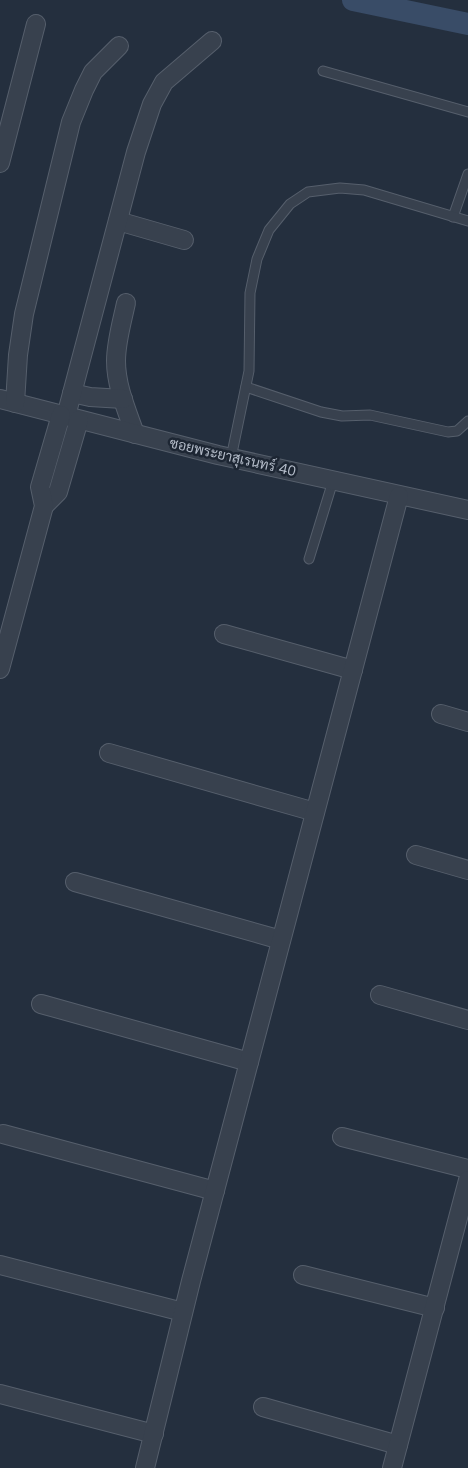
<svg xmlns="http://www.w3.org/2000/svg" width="468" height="1468" viewBox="0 0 468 1468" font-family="Poppins,Sarabun,sans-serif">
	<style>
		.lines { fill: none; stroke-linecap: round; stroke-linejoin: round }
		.canal { stroke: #394c67; stroke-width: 22 }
		.lane-casing { stroke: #565f6c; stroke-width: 11 }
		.street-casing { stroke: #565f6c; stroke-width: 20 }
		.lane { stroke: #38414e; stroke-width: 9 }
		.street { stroke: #38414e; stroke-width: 18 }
		.labels { text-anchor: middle; stroke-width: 5; stroke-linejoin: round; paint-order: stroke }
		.street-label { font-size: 14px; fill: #b4bcc9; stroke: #1d2633 }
	</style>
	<rect width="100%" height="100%" fill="#242f3e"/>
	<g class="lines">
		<!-- canal -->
		<polyline class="canal" points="353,0 468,24"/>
		<!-- lane casing -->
		<g class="lane-casing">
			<g id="lane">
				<polyline points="323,71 468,112"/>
				<polyline points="453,217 468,174"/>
				<polyline points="246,387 321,412 342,416 370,415 448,432 457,431 468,421"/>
				<polyline points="231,458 249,371 250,293 257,259 269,230 290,204 308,192 340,188 364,190 468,221"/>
				<polyline points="309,559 333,481"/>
			</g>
		</g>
		<!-- street casing -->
		<g class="street-casing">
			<g id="street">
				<polyline points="0,163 36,24"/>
				<polyline points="118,221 184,240"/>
				<path d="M126 303C122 322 116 342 116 361 116 386 127 411 135 434"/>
				<polyline points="72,393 90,397 123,399"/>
				<polyline points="0,399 218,455 468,510"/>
				<polyline points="15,403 18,355 24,314 71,122 84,90 93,72 119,46"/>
				<polyline points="66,416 136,152 152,104 164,82 212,41"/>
				<polyline points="44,506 58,492 79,420"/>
				<polyline points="224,634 353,670"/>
				<polyline points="0,669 44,506 40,487 61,415"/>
				<polyline points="441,714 468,722"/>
				<polyline points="109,753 315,812"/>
				<polyline points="416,855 468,870"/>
				<polyline points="75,882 281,940"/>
				<polyline points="380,995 468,1020"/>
				<polyline points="41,1004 249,1062"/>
				<polyline points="3,1134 215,1191"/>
				<polyline points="342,1137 468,1169"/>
				<polyline points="0,1265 183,1312"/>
				<polyline points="303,1275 435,1308"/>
				<polyline points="0,1394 154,1434"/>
				<polyline points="263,1407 398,1445"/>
				<polyline points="145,1468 191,1281 399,496"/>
				<polyline points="392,1468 468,1180"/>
			</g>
		</g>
		<!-- lane -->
		<use href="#lane" class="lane"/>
		<!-- street -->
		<use href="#street" class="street"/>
	</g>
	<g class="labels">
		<!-- street labels -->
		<g class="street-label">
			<text transform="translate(233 457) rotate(13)" y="5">ซอยพระยาสุเรนทร์ 40</text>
		</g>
	</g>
</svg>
